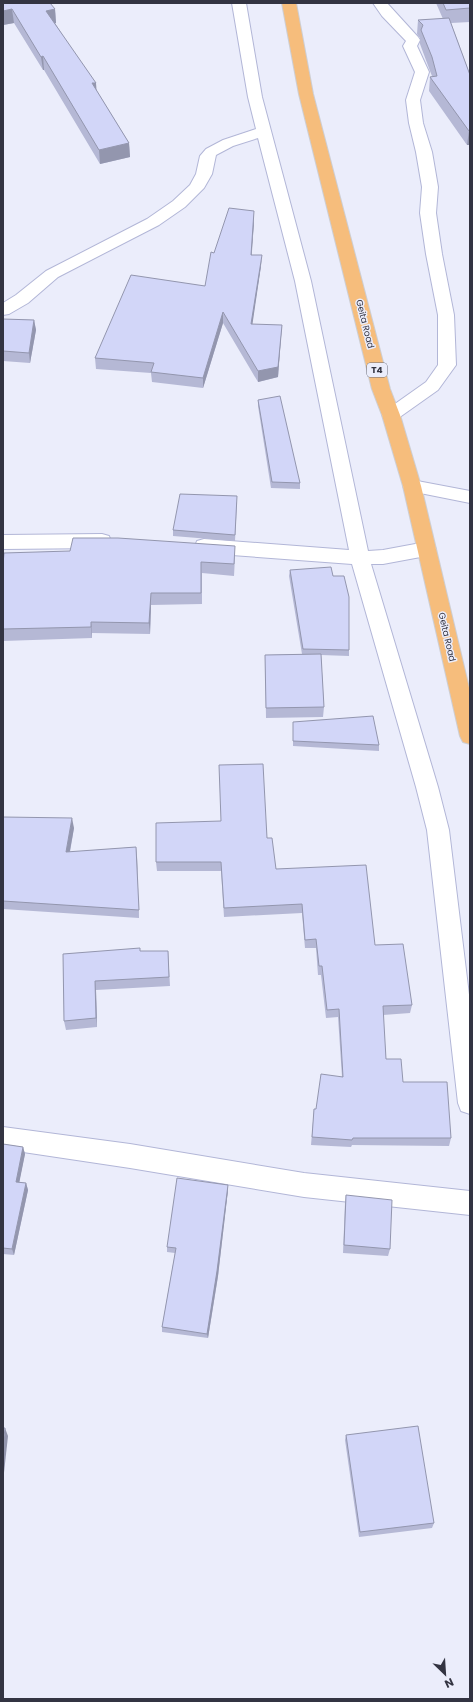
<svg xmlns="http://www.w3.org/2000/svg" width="473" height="1702" viewBox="0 0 473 1702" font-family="Poppins,sans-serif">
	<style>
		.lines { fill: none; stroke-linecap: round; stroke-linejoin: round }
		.street-casing { stroke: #b2b6d7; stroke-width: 2 }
		.highway-casing { stroke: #ceced2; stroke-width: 2 }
		.street { fill: #fff; fill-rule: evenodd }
		.highway { fill: #f6bd7c; fill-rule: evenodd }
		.wall { fill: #b5b8d5 }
		.shaded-wall { fill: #9396ae }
		.building { fill: #d2d6f8; stroke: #9396ae }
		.labels { text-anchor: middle; stroke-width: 3; stroke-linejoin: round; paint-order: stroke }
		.far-street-label { font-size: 9px; fill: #333442; stroke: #ebedfb }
		.shield { fill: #ebedfb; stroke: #6a6c7a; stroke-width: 1 }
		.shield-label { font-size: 9px; font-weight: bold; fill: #333442 }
	</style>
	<rect width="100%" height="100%" fill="#ebedfb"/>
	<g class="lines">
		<!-- street casing -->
		<g class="street-casing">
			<g id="street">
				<polygon points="232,3 246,3 262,97 311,281 368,551 383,550 426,542 433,544 436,549 433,554 426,556 383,564 371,564 438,787 449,830 470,1003 470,1114 461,1111 458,1103 427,830 416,787 352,564 204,553 197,551 195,546 197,541 204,539 349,550 295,281 258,138 233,146 216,155 212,174 204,188 185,207 159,225 58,277 28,303 9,314 3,315 3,303 16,295 46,271 147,219 173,201 190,185 196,174 200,156 206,149 223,140 256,129 248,97"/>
				<polygon points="373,3 387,3 418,37 420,40 417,46 429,72 420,100 423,123 432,152 438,187 436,213 442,254 454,315 456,365 438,390 397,419 391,421 385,419 382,415 385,411 426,382 438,365 438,315 426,254 420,213 422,187 416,152 409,123 406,100 415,72 403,46 406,41 382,16"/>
				<polygon points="412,480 470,491 470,503 405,490 403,486 405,482"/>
				<polygon points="102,534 109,536 111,541 109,546 102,548 3,549 3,535"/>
				<polygon points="3,1127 130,1144 304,1173 470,1191 470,1215 304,1197 130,1168 3,1149"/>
			</g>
		</g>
		<!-- highway casing -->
		<g class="highway-casing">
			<polygon id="highway" points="282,3 296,3 313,94 390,389 400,415 421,486 470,692 470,744 463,742 460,736 403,486 382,415 372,389 299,94"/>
		</g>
		<!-- street -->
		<use href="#street" class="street"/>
		<!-- highway -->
		<use href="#highway" class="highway"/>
	</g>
	<!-- wall -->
	<g class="wall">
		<polygon points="3,3 55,9 56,23 55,23 129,143 130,157 100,164 44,70 43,70 14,23 3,25"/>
		<polygon points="436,3 470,3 470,22 451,23 470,75 470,145 467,145 429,91 430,77 432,76 430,71 420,44 420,38 417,34 418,20 443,19"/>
		<polygon points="254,222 251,255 261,266 252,324 281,335 278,377 258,382 223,323 203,388 152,382 151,373 96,369 95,358 205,286 214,253"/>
		<polygon points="3,319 34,320 36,330 30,363 3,361"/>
		<polygon points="258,400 300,483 300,489 271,488 258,406"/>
		<polygon points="237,502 235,541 173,536 173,530"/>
		<polygon points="235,557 234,576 202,573 202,604 151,605 150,634 92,633 92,638 3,641 3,564"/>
		<polygon points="290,570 349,650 349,656 321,655 324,707 323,717 266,718 265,655 302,654 289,576"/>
		<polygon points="293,722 379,745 379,751 293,746"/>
		<polygon points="3,817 74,828 70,852 136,847 139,918 3,909"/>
		<polygon points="267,838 276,869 375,945 412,1005 410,1013 383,1015 386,1059 403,1082 451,1138 449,1146 352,1145 351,1147 311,1145 314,1109 316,1109 342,1077 338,1017 326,1018 321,975 318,975 316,948 305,948 302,913 224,917 221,871 157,871 156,862"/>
		<polygon points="140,951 168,951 170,986 96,990 97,1027 66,1030 64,1021 63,954"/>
		<polygon points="3,1144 23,1147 25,1154 19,1182 26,1183 28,1190 14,1255 3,1254"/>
		<polygon points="228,1185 228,1190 218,1276 208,1338 162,1332 162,1327 175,1253 167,1252 167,1247"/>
		<polygon points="346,1195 390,1249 388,1256 343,1253 345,1203"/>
		<polygon points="346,1435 434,1523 432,1528 359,1537 345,1440"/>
	</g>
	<!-- shaded-wall -->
	<g class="shaded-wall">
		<polygon points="12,9 14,23 3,25 3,11"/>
		<polygon points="55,9 56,23 48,25 46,11"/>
		<polygon points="43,56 44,70 43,70 41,57"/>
		<polygon points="92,83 96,83 97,96"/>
		<polygon points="469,131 470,131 470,145 467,145"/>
		<polygon points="129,143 130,157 100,164 99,150"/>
		<polygon points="254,211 254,222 251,265 251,255"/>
		<polygon points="262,255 261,266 251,334 251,324"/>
		<polygon points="223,312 223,323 203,388 203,378"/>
		<polygon points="34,320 36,330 30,363 29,353"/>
		<polygon points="282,325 278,377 258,382 258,371"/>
		<polygon points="151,593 151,605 150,634 149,623"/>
		<polygon points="91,622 92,633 92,638 91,627"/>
		<polygon points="72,818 74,828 68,861 66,852"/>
		<polygon points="136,847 137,856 139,918 139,910"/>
		<polygon points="95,981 96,990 97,1027 96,1018"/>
		<polygon points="23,1147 25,1154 18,1189 16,1182"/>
		<polygon points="26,1183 28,1190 14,1255 12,1249"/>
		<polygon points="228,1185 228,1190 218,1276 208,1338 207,1334"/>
		<polygon points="5,1428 8,1436 3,1482 3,1446"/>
	</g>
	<!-- building -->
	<g class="building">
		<polygon points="3,3 50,3 55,9 46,11 96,83 92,83 129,143 99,150 43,56 41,57 12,9 3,11"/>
		<polygon points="443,3 470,3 470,8 446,10"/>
		<polygon points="449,18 470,75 470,131 469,131 430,77 437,76 432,57 421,30 423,25 418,20"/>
		<polygon points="229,208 254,211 251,255 262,255 251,324 282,325 278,367 258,371 223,312 203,378 151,372 154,363 95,358 131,275 205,286 211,252 214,253"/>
		<polygon points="3,319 34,320 29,353 3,351"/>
		<polygon points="280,396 300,483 272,482 258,400"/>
		<polygon points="180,494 237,496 235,535 173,530"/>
		<polygon points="73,538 118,538 235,546 234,564 201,562 201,593 151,593 149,623 91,622 91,627 3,629 3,564 4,553 70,551"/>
		<polygon points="331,567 333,576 344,576 349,597 349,650 303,649 290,570"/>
		<polygon points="321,654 324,707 266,708 265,655"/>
		<polygon points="373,716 379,745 293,741 293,722"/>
		<polygon points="263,764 267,838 272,838 276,869 366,865 375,945 403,944 412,1005 383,1006 386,1059 401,1059 403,1082 447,1082 451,1138 353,1138 352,1140 312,1137 314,1109 316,1109 321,1074 343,1077 339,1009 327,1010 322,966 319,966 316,939 305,940 302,904 224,908 221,862 156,862 156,823 221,821 219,765"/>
		<polygon points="3,817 72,818 66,852 136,847 139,910 3,901"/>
		<polygon points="140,948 140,951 168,951 169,977 95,981 96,1018 64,1021 63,954"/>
		<polygon points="3,1144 23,1147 16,1182 26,1183 12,1249 3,1248"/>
		<polygon points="177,1178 228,1185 217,1271 207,1334 162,1327 176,1248 167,1247"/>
		<polygon points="346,1195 392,1200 390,1249 344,1245"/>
		<polygon points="418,1426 434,1523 360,1532 346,1435"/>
		<polygon points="3,1428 5,1428 3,1446"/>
	</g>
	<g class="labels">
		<!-- far-street labels -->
		<g class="far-street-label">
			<text transform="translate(365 324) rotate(76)" y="3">Geita Road</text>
			<text transform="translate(447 637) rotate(77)" y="3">Geita Road</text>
		</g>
		<!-- shield labels -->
		<rect class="shield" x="367" y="363" width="20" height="14" rx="3"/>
		<g class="shield-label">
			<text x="377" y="373">T4</text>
		</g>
	</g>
	<!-- border -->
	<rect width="473" height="1702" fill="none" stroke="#333442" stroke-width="8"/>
	<!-- north arrow -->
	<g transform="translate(445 1674) rotate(155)" stroke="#ebedfb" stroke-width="3" paint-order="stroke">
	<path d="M0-3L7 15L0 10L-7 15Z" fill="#333442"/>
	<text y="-6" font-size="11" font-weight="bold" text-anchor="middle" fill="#333442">N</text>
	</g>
</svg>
